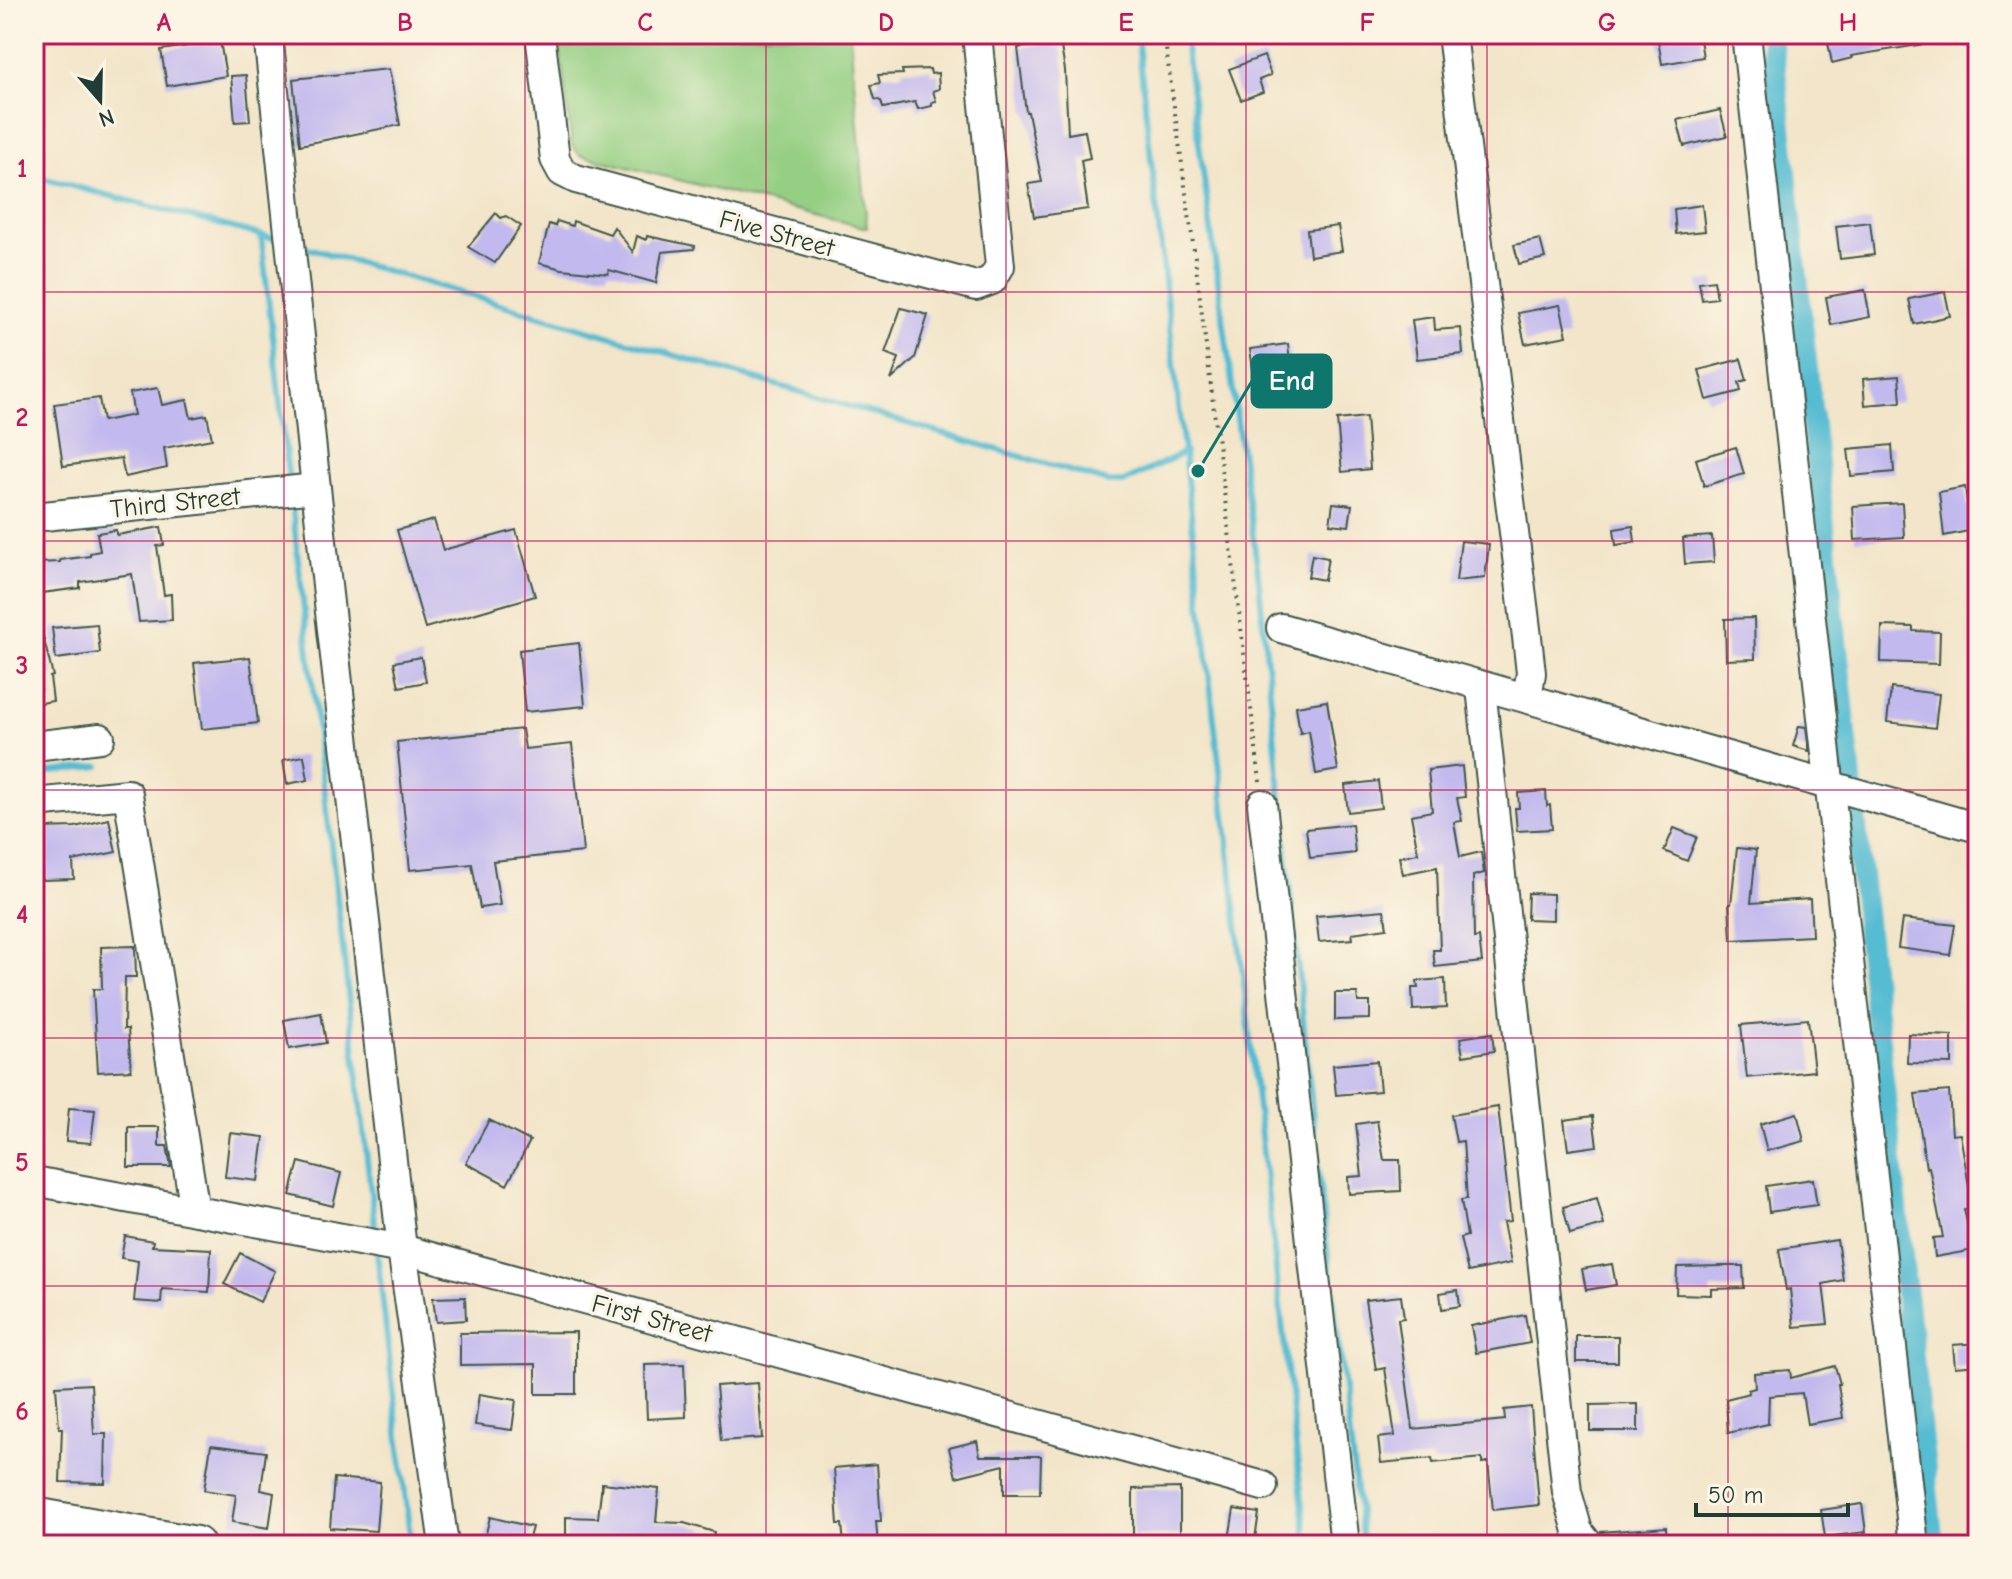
<svg xmlns="http://www.w3.org/2000/svg" width="2012" height="1579" viewBox="0 0 2012 1579" font-family="'Comic Neue',sans-serif">
	<style>
		.green { fill: #95cf83; stroke: #5a865c; stroke-width: 2 }
		.lines { fill: none; stroke-linecap: round; stroke-linejoin: round }
		.stream { stroke: #55bcd2; stroke-width: 6 }
		.canal { stroke: #55bcd2; stroke-width: 22 }
		.building { fill: #c2b9ee }
		.minor-casing { stroke: #3f564a; stroke-width: 32 }
		.major-casing { stroke: #3f564a; stroke-width: 40 }
		.path { stroke: #3f564a; stroke-width: 4; stroke-dasharray: 2 6; stroke-linecap: butt }
		.minor { stroke: #fff; stroke-width: 28 }
		.major { stroke: #fff; stroke-width: 36 }
		.grid { fill: none; stroke: #c2185b; stroke-width: 2; stroke-opacity: 0.55 }
		.labels { text-anchor: middle; stroke-width: 7; stroke-linejoin: round; paint-order: stroke }
		.street-label { font-size: 26px; fill: #1f3d34; stroke: #fcf5e5 }
		.leader { fill: none; stroke: #0f766e; stroke-width: 3 }
		.callout-dot { fill: #0f766e; stroke: #fcf5e5; stroke-width: 3 }
		.callout { fill: #0f766e; stroke: #0f766e; stroke-width: 3 }
		.callout-label { font-size: 28px; text-anchor: middle; font-weight: bold; fill: #fff }
		.neatline { fill: none; stroke: #c2185b; stroke-width: 3 }
		.grid-label { font-size: 26px; text-anchor: middle; font-weight: bold; fill: #c2185b }
	</style>
	<rect width="100%" height="100%" fill="#fcf5e5"/>
	<filter id="ink" filterUnits="userSpaceOnUse"><feTurbulence type="fractalNoise" baseFrequency=".0125" numOctaves="2"/><feDisplacementMap in="SourceGraphic" scale="16" xChannelSelector="R" yChannelSelector="G"/><feConvolveMatrix kernelMatrix="1 2 1 2 8 2 1 2 1" color-interpolation-filters="sRGB"/></filter>
	<filter id="wash" filterUnits="userSpaceOnUse"><feTurbulence type="fractalNoise" baseFrequency=".006" numOctaves="4" result="noise"/><feDisplacementMap in="SourceGraphic" scale="32" xChannelSelector="R" yChannelSelector="G"/><feGaussianBlur stdDeviation="1.8" result="paint"/><feColorMatrix in="noise" values="0 0 0 0 0 0 0 0 0 0 0 0 0 0 0 0 0 1.4 0 .05"/><feComposite in="paint" operator="in"/></filter>
	<g filter="url(#wash)">
		<rect width="100%" height="100%" fill="#f2e5c9"/>
		<!-- green -->
		<polygon class="green" points="667,34 850,34 867,228 580,155 572,145 560,48"/>
		<g class="lines">
			<!-- stream -->
			<g class="stream">
				<polyline points="1137,34 1307,1545"/>
				<polyline points="1184,34 1258,572 1322,1207 1363,1545"/>
				<polyline points="34,176 283,241"/>
				<polyline points="261,235 289,482"/>
				<polyline points="298,245 1108,482 1124,482 1185,452"/>
				<polyline points="291,497 376,1237"/>
				<polyline points="34,774 99,766"/>
				<polyline points="377,1252 411,1545"/>
			</g>
			<!-- canal -->
			<polyline class="canal" points="1771,34 1933,1545"/>
		</g>
		<g id="blocks">
			<!-- building -->
			<g class="building">
				<polygon points="1657,34 1699,34 1703,57 1662,64"/>
				<polygon points="1869,34 1930,34 1931,43 1851,56 1852,58 1832,63 1828,43"/>
				<polygon points="220,41 226,76 167,86 161,50"/>
				<polygon points="1060,41 1065,70 1068,134 1085,131 1090,158 1081,160 1088,209 1034,217 1028,184 1042,182 1028,112 1026,112 1018,48"/>
				<polygon points="1264,56 1271,75 1259,80 1263,92 1241,100 1229,69"/>
				<polygon points="389,69 400,125 300,145 293,79"/>
				<polygon points="930,69 931,74 938,73 939,89 933,91 936,101 932,102 932,106 918,109 915,102 883,108 881,101 875,99 871,85 880,83 878,75 903,74 902,70"/>
				<polygon points="246,75 250,121 235,122 231,76"/>
				<polygon points="1720,110 1727,136 1684,146 1677,120"/>
				<polygon points="1702,205 1705,231 1676,234 1674,209"/>
				<polygon points="496,213 501,218 506,216 521,226 495,263 468,247"/>
				<polygon points="557,221 572,226 573,221 610,234 614,227 633,252 637,236 646,240 647,236 695,246 694,249 662,252 656,283 609,270 608,274 562,269 539,263 549,224 555,226"/>
				<polygon points="1870,222 1874,255 1840,259 1836,226"/>
				<polygon points="1338,226 1342,251 1310,256 1307,230"/>
				<polygon points="1540,239 1545,258 1519,264 1514,245"/>
				<polygon points="1714,280 1717,298 1702,300 1699,282"/>
				<polygon points="1865,290 1870,317 1831,325 1826,297"/>
				<polygon points="1945,292 1950,316 1914,324 1909,299"/>
				<polygon points="1560,305 1567,336 1525,344 1518,313"/>
				<polygon points="901,308 928,315 915,358 891,380 899,358 885,353"/>
				<polygon points="1434,317 1435,330 1461,328 1463,354 1417,359 1412,320"/>
				<polygon points="1288,344 1291,372 1254,376 1250,349"/>
				<polygon points="1741,359 1747,380 1739,382 1741,391 1707,400 1699,370"/>
				<polygon points="1899,376 1901,402 1865,405 1863,379"/>
				<polygon points="158,388 162,405 187,400 191,418 207,415 212,439 164,448 167,468 125,477 121,458 63,466 54,404 99,398 103,421 134,415 130,393"/>
				<polygon points="1366,417 1370,469 1342,472 1337,420"/>
				<polygon points="1892,445 1894,472 1851,476 1848,449"/>
				<polygon points="1736,447 1744,474 1704,486 1696,459"/>
				<polygon points="1965,487 1968,507 1974,506 1978,529 1944,536 1939,492"/>
				<polygon points="1333,503 1352,505 1349,526 1330,524"/>
				<polygon points="1902,503 1904,537 1855,540 1853,506"/>
				<polygon points="434,520 443,550 516,530 535,596 425,628 397,530"/>
				<polygon points="1633,526 1635,542 1616,545 1614,529"/>
				<polygon points="161,527 164,545 157,546 164,595 171,594 172,620 139,622 132,574 80,582 80,588 34,594 34,563 60,562 60,560 90,556 90,553 100,551 97,533 116,530 117,535"/>
				<polygon points="1712,536 1714,562 1685,564 1683,538"/>
				<polygon points="1461,541 1489,544 1485,578 1456,581"/>
				<polygon points="1312,555 1328,558 1324,580 1308,577"/>
				<polygon points="1754,618 1755,659 1726,660 1725,619"/>
				<polygon points="97,624 100,653 56,659 52,628"/>
				<polygon points="1882,626 1913,627 1913,631 1940,632 1939,664 1881,662"/>
				<polygon points="43,636 53,676 50,677 53,701 34,704 34,637"/>
				<polygon points="579,643 585,706 525,712 519,650"/>
				<polygon points="250,657 258,723 202,729 194,663"/>
				<polygon points="421,657 426,682 399,687 394,662"/>
				<polygon points="1891,688 1939,694 1935,728 1887,722"/>
				<polygon points="1327,701 1338,770 1316,774 1309,731 1300,733 1296,706"/>
				<polygon points="1799,726 1806,727 1809,751 1793,746"/>
				<polygon points="522,729 525,749 572,744 583,852 493,861 500,905 480,908 472,864 410,870 397,742"/>
				<polygon points="304,756 308,780 287,784 283,760"/>
				<polygon points="1462,766 1465,797 1457,798 1462,821 1454,822 1460,857 1481,852 1484,873 1473,876 1474,938 1479,937 1482,962 1435,967 1433,950 1440,950 1437,867 1403,874 1399,857 1418,853 1411,815 1432,811 1428,770"/>
				<polygon points="1378,781 1381,808 1348,812 1345,785"/>
				<polygon points="1546,791 1547,806 1550,805 1552,829 1517,831 1515,808 1519,808 1518,793"/>
				<polygon points="109,819 116,852 73,861 74,879 42,880 40,828 75,827"/>
				<polygon points="1352,824 1355,853 1310,858 1306,829"/>
				<polygon points="1674,828 1697,837 1687,861 1664,851"/>
				<polygon points="1737,848 1756,850 1751,903 1810,899 1812,936 1731,940 1729,904 1731,904"/>
				<polygon points="1528,893 1553,894 1553,920 1527,919"/>
				<polygon points="1384,910 1387,928 1352,933 1353,939 1319,942 1316,916"/>
				<polygon points="1902,919 1955,925 1950,955 1898,948"/>
				<polygon points="135,946 136,977 125,977 124,1029 128,1029 131,1070 98,1072 93,989 102,989 101,947"/>
				<polygon points="1445,979 1446,1008 1413,1010 1412,988 1418,988 1417,981"/>
				<polygon points="1335,993 1357,993 1358,1002 1370,1002 1370,1019 1335,1020"/>
				<polygon points="321,1013 326,1043 289,1049 284,1020"/>
				<polygon points="1808,1019 1814,1071 1747,1078 1741,1025"/>
				<polygon points="1492,1033 1494,1051 1463,1056 1460,1038"/>
				<polygon points="1908,1034 1952,1036 1952,1064 1907,1063"/>
				<polygon points="1377,1061 1380,1091 1336,1095 1333,1065"/>
				<polygon points="1949,1091 1952,1135 1960,1134 1973,1209 1964,1210 1974,1250 1935,1257 1933,1238 1943,1237 1929,1167 1926,1168 1915,1094"/>
				<polygon points="1498,1107 1511,1221 1503,1222 1511,1263 1468,1272 1460,1238 1467,1236 1461,1200 1467,1199 1463,1141 1456,1142 1451,1115"/>
				<polygon points="69,1108 95,1110 91,1143 66,1141"/>
				<polygon points="1797,1113 1804,1141 1767,1151 1760,1124"/>
				<polygon points="1593,1116 1597,1146 1568,1150 1564,1120"/>
				<polygon points="489,1120 530,1141 507,1185 466,1163"/>
				<polygon points="1377,1121 1384,1160 1400,1160 1401,1191 1349,1194 1348,1177 1362,1176 1356,1124"/>
				<polygon points="128,1127 159,1127 159,1146 167,1146 171,1167 128,1167"/>
				<polygon points="230,1133 264,1137 258,1181 225,1177"/>
				<polygon points="299,1162 341,1173 333,1206 290,1195"/>
				<polygon points="1813,1179 1817,1205 1769,1212 1766,1186"/>
				<polygon points="1597,1198 1604,1225 1570,1234 1563,1207"/>
				<polygon points="125,1236 153,1241 152,1246 211,1249 209,1292 162,1289 161,1303 134,1301 138,1261 121,1258"/>
				<polygon points="1837,1240 1843,1280 1823,1284 1828,1324 1794,1327 1790,1289 1786,1290 1779,1249"/>
				<polygon points="240,1253 275,1271 260,1302 224,1284"/>
				<polygon points="1612,1264 1616,1285 1586,1290 1582,1269"/>
				<polygon points="1724,1266 1743,1266 1744,1288 1711,1289 1711,1295 1676,1294 1677,1267"/>
				<polygon points="1458,1290 1460,1306 1442,1309 1440,1293"/>
				<polygon points="1401,1296 1404,1318 1398,1319 1413,1429 1505,1420 1504,1410 1531,1407 1539,1505 1493,1510 1488,1462 1482,1463 1482,1458 1433,1463 1432,1458 1381,1463 1378,1438 1395,1436 1385,1368 1376,1370 1365,1300"/>
				<polygon points="465,1297 466,1320 436,1322 433,1298"/>
				<polygon points="1525,1315 1530,1343 1476,1353 1471,1326"/>
				<polygon points="576,1332 576,1394 536,1394 536,1364 460,1365 460,1333"/>
				<rect x="1576" y="1336" width="42" height="26"/>
				<polygon points="1978,1343 1978,1365 1955,1367 1953,1345"/>
				<polygon points="684,1364 686,1417 647,1419 645,1365"/>
				<polygon points="1835,1366 1840,1384 1838,1384 1843,1418 1807,1424 1802,1393 1769,1396 1768,1424 1728,1433 1726,1399 1749,1393 1748,1390 1755,1388 1754,1373 1790,1370 1791,1378"/>
				<polygon points="758,1383 762,1438 721,1441 716,1386"/>
				<polygon points="91,1384 94,1434 106,1434 105,1483 60,1482 62,1428 59,1428 56,1386"/>
				<polygon points="479,1394 516,1400 512,1430 475,1425"/>
				<polygon points="1638,1404 1638,1431 1590,1431 1590,1405"/>
				<polygon points="977,1441 980,1456 1041,1456 1040,1494 1004,1494 1004,1465 956,1477 949,1448"/>
				<polygon points="211,1445 266,1452 261,1490 274,1493 269,1528 232,1522 236,1495 204,1490"/>
				<polygon points="877,1464 881,1521 876,1521 878,1545 844,1545 842,1524 838,1524 834,1468"/>
				<polygon points="334,1478 380,1482 376,1531 330,1528"/>
				<polygon points="602,1483 659,1489 656,1522 684,1523 714,1532 712,1545 566,1545 566,1517 598,1518"/>
				<polygon points="1180,1488 1180,1535 1133,1536 1133,1489"/>
				<polygon points="1862,1504 1866,1532 1825,1537 1821,1510"/>
				<polygon points="1234,1509 1259,1513 1254,1545 1228,1545"/>
				<polygon points="490,1517 532,1527 527,1545 483,1545"/>
				<polygon points="1666,1527 1667,1545 1606,1545 1601,1532"/>
			</g>
		</g>
	</g>
	<g filter="url(#ink)">
		<use href="#blocks" fill-opacity="0" stroke="#3f564a" stroke-width="2"/>
		<g class="lines">
			<!-- minor casing -->
			<g class="minor-casing">
				<g id="minor">
					<polyline points="268,34 316,488 402,1249 444,1545"/>
					<polyline points="540,34 555,159 562,172 576,179 976,286 992,280 1000,266 977,34"/>
					<polyline points="1452,34 1527,637 1531,673 1527,698"/>
					<polyline points="1746,34 1914,1545"/>
					<polyline points="34,517 316,488"/>
					<polyline points="1281,628 1978,828"/>
					<polyline points="1481,688 1567,1492 1578,1531 1589,1545"/>
					<polyline points="34,746 100,738"/>
					<polyline points="34,803 128,794 195,1211"/>
					<polyline points="1262,804 1345,1545"/>
					<polyline points="34,1181 402,1249 1263,1486"/>
				</g>
			</g>
			<!-- major casing -->
			<g class="major-casing">
				<polyline id="major" points="34,1516 196,1545"/>
			</g>
			<!-- path -->
			<polyline class="path" points="1164,34 1195,258 1260,781"/>
			<!-- minor -->
			<use href="#minor" class="minor"/>
			<!-- major -->
			<use href="#major" class="major"/>
		</g>
	</g>
	<!-- grid -->
	<path class="grid" d="M284 34V1545M525 34V1545M766 34V1545M1006 34V1545M1246 34V1545M1487 34V1545M1728 34V1545M34 292H1978M34 541H1978M34 790H1978M34 1038H1978M34 1286H1978"/>
	<g class="labels">
		<!-- street labels -->
		<g class="street-label">
			<text transform="translate(777 233) rotate(15)" y="9">Five Street</text>
			<text transform="translate(175 502) rotate(-6)" y="9">Third Street</text>
			<text transform="translate(652 1318) rotate(15)" y="9">First Street</text>
		</g>
	</g>
	<!-- callouts -->
	<path class="leader" d="M1198 471L1252 381"/>
	<circle class="callout-dot" cx="1198" cy="471" r="8"/>
	<rect class="callout" x="1252" y="355" width="79" height="52" rx="8"/>
	<g class="callout-label">
		<text x="1292" y="390">End</text>
	</g>
	<!-- margin -->
	<rect width="2012" height="1579" fill="none" stroke="#fcf5e5" stroke-width="88"/>
	<!-- north arrow -->
	<g transform="translate(100 100) rotate(160)" stroke="#fcf5e5" stroke-width="6" paint-order="stroke">
	<path d="M0-6L14 30L0 20L-14 30Z" fill="#1f3d34"/>
	<text y="-12" font-size="22" font-weight="bold" text-anchor="middle" fill="#1f3d34">N</text>
	</g>
	<!-- scale -->
	<path d="M1696 1503v12h152v-12" fill="none" stroke="#1f3d34" stroke-width="4"/>
	<text x="1708" y="1503" font-size="24" fill="#1f3d34" stroke="#fcf5e5" stroke-width="6" paint-order="stroke">50 m</text>
	<rect x="44" y="44" width="1924" height="1491" class="neatline"/>
	<g class="grid-label">
		<text x="164" y="31">A</text>
		<text x="405" y="31">B</text>
		<text x="645" y="31">C</text>
		<text x="886" y="31">D</text>
		<text x="1126" y="31">E</text>
		<text x="1367" y="31">F</text>
		<text x="1607" y="31">G</text>
		<text x="1848" y="31">H</text>
		<text x="22" y="177">1</text>
		<text x="22" y="426">2</text>
		<text x="22" y="674">3</text>
		<text x="22" y="923">4</text>
		<text x="22" y="1171">5</text>
		<text x="22" y="1420">6</text>
	</g>
</svg>
